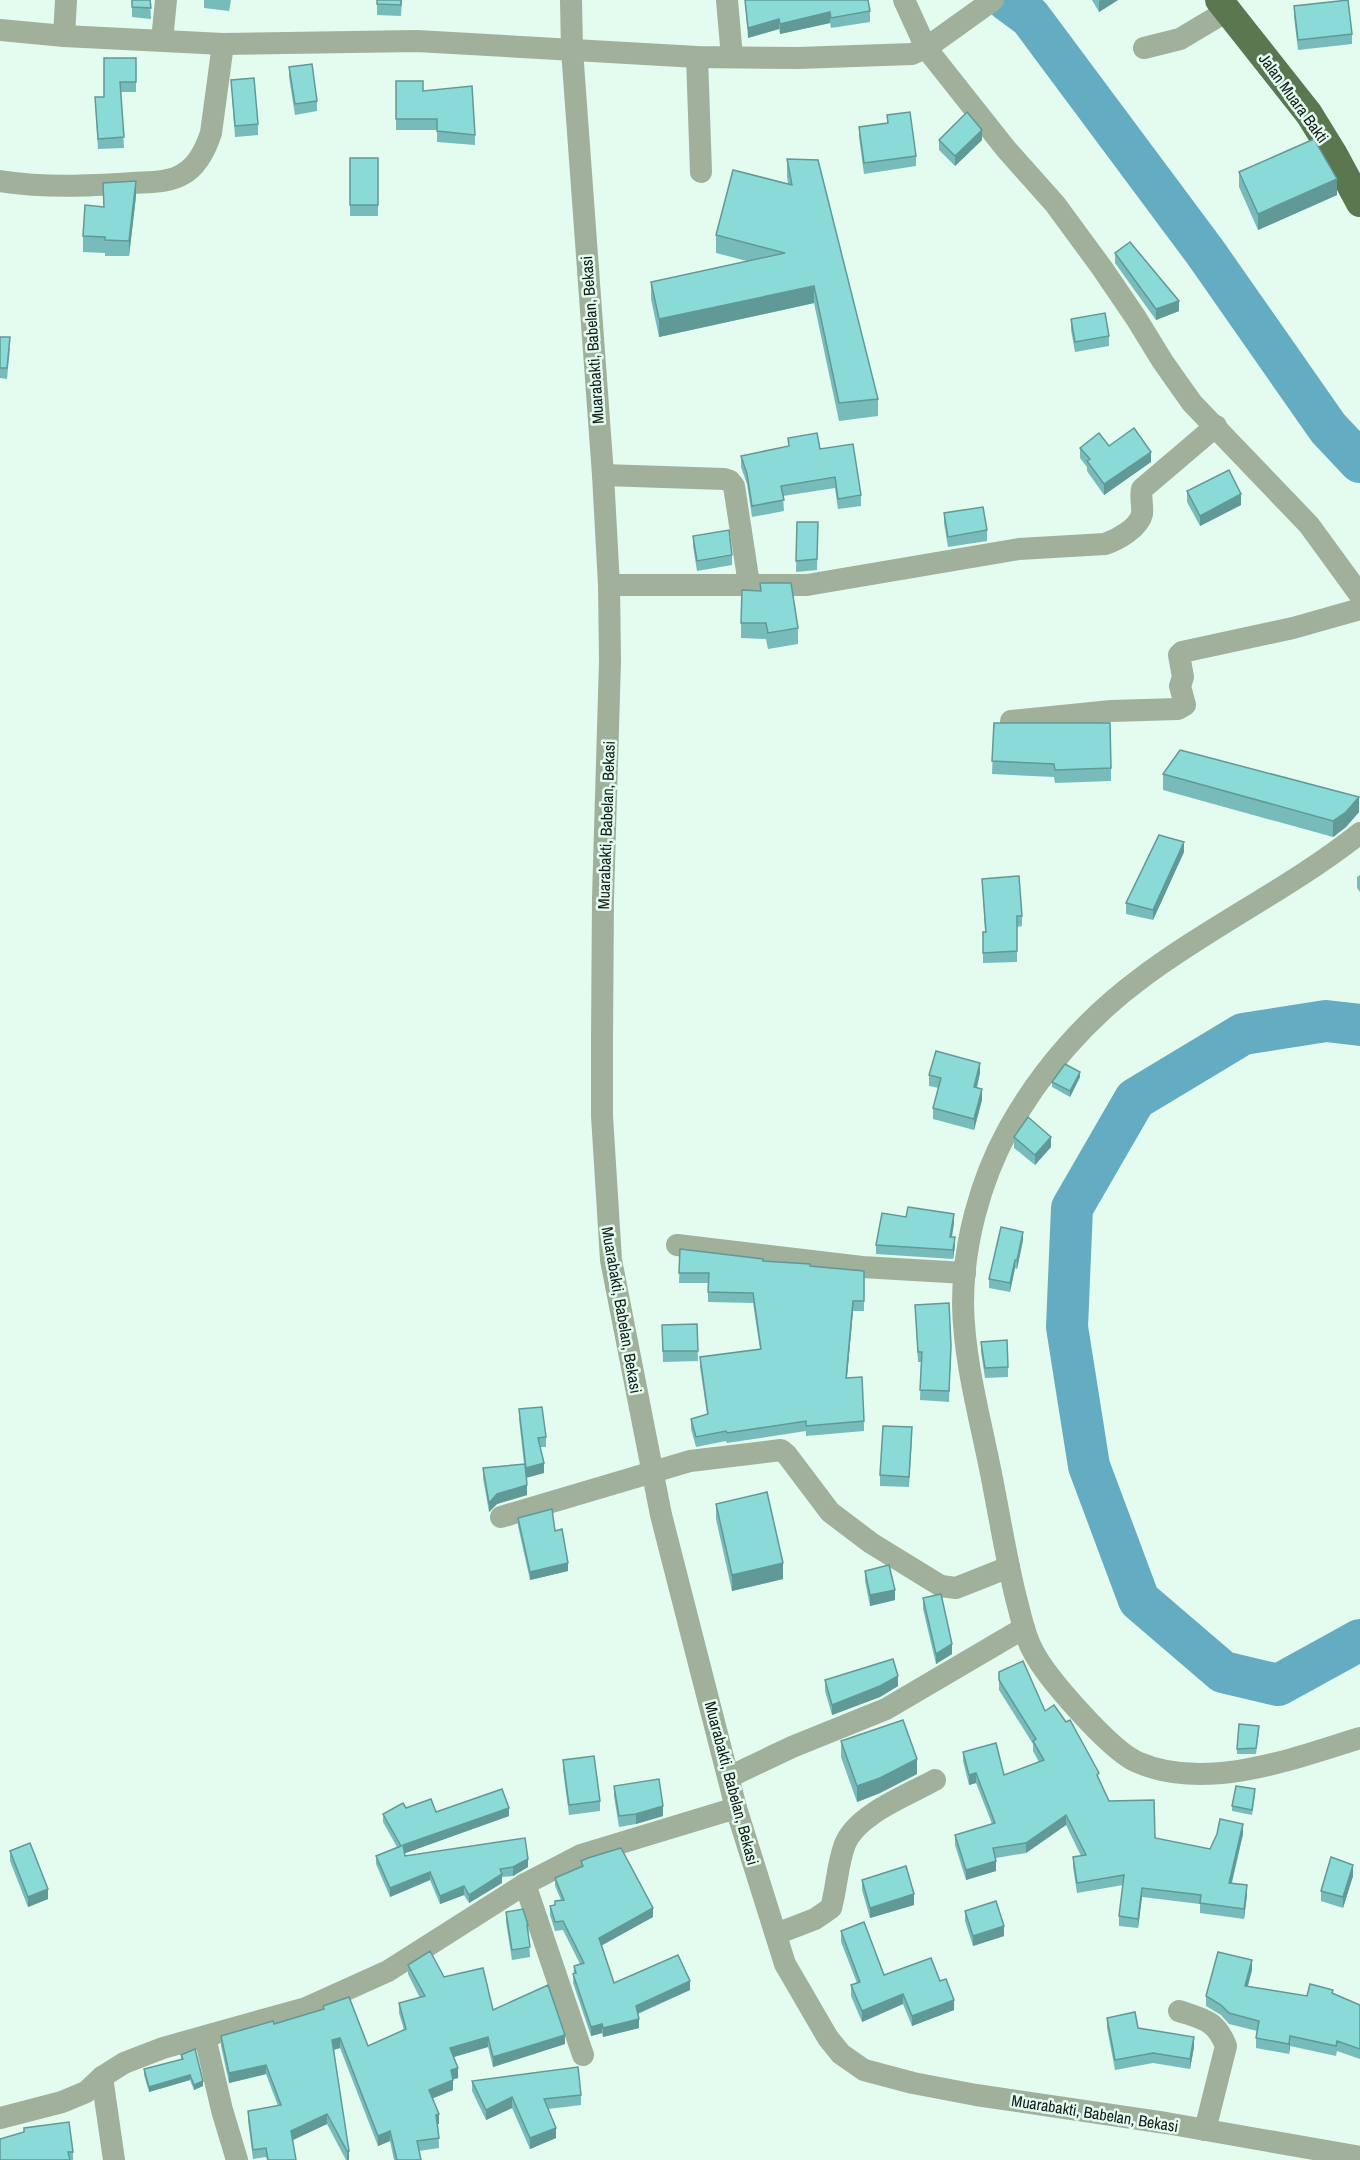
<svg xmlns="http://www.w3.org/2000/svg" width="1360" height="2160" viewBox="0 0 1360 2160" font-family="'Archivo Narrow',sans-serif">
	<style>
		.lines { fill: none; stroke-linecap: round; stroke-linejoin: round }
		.river { stroke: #64acc2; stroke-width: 42 }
		.minor { stroke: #a0b09a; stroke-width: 22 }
		.major { stroke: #5a7750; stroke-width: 28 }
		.wall { fill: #77bcba }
		.shaded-wall { fill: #619997 }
		.building { fill: #8adbd8; stroke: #619997; stroke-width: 1.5 }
		.labels { text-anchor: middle; stroke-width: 5; stroke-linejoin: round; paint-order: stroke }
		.street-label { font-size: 16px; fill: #131b17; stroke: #e4fbf0 }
	</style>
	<rect width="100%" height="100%" fill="#e4fbf0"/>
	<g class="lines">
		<!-- river -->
		<g class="river">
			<polyline points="1007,0 1030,17 1205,252 1328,428 1360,462"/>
			<polyline points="1360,1025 1326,1021 1243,1034 1135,1099 1072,1208 1067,1327 1089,1466 1139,1600 1223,1672 1278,1685 1360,1640"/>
		</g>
		<!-- minor -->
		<g class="minor">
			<polyline points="571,0 572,50 603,475 609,585 610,661 603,898 602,1039 602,1116 611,1260 661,1515 736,1808 785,1964 828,2038 841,2054 864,2070 913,2083 976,2095 1166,2123 1360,2157"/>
			<polyline points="727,0 732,57"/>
			<polyline points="904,0 926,48 1006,149 1055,204 1102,268 1136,318 1163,362 1192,403 1309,525 1360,595"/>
			<polyline points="0,30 64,36 223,44 417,41 697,57 798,58 912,54 926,48 993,0"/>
			<polyline points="64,36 66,0"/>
			<polyline points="162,40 166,0"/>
			<polyline points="1144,48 1180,39 1227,11"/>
			<polyline points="697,57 701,172"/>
			<path d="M0 181C45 188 88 186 133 183 149 182 169 183 183 174 198 166 206 148 211 133L223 44"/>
			<polyline points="603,475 724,479 730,481 734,486 749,584"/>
			<path d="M609 585H807L1019 549 1105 544C1117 540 1139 528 1142 514 1143 505 1140 497 1142 489L1216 426"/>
			<polyline points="1011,721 1111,711 1178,709 1185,705 1180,686 1183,677 1179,655 1182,652 1293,628 1360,609"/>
			<path d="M1360 833C1291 888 1210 926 1140 979 1086 1019 1040 1072 1008 1130 980 1181 963 1245 963 1304 964 1366 983 1428 994 1489 1001 1525 1007 1562 1016 1598 1021 1616 1024 1635 1033 1651 1046 1677 1110 1750 1137 1762 1205 1792 1293 1759 1360 1738"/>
			<polyline points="677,1245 862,1267 965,1273"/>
			<polyline points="501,1517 690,1461 781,1450 787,1455 830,1512 871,1543 941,1586 956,1588 1009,1567"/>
			<polyline points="729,1777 792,1747 886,1709 1024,1628"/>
			<polyline points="525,1884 583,2055"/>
			<path d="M776 1934 815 1919 831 1908C837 1887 837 1865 845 1844 857 1814 908 1795 935 1780"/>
			<path d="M1179 2011C1203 2019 1216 2020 1226 2046L1205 2130"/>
			<polyline points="205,2037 222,2110 237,2160"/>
			<polyline points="102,2077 114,2160"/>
			<polyline points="0,2118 62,2102 86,2092 102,2077 124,2063 163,2048 306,2008 388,1971 525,1884 581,1855 736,1808"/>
		</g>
		<!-- major -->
		<polyline class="major" points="1219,0 1309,114 1333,153 1360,203"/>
	</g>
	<!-- wall -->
	<g class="wall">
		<polygon points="150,0 151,19 132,17 132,7"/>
		<polygon points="204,0 231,0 229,11 204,8"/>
		<polygon points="377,0 402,0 401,16 377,15"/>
		<polygon points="745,0 870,11 870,22 831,28 830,23 780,34 779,29 748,38"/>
		<polygon points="1092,0 1118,0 1099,12"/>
		<polygon points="1294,6 1352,34 1352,44 1298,50 1294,17"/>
		<polygon points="136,58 136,92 121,92 124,148 98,149 95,97 104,97"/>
		<polygon points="289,67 317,101 317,111 295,115 289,77"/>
		<polygon points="231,80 258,124 258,135 235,137"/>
		<polygon points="396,81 423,91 475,135 475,145 437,142 437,130 396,130"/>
		<polygon points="887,115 916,156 916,166 864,174 859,137 859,127 887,123"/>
		<polygon points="939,140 982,140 955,166 939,150"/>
		<rect x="350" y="158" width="28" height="58"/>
		<polygon points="787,159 878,399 878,416 839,421 814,303 659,337 651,299 651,282 747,261 716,253 716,235 788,184 787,177"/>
		<polygon points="1239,172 1337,195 1258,230 1239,187"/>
		<polygon points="136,196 129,256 105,256 105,253 83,252 83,236 104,207"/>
		<polygon points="1115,253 1179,311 1156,320 1115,263"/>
		<polygon points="1071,319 1109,336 1109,346 1075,352 1071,330"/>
		<polygon points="0,337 10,348 7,379 0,378"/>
		<polygon points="788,438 820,449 861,495 861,506 838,509 835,488 783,496 784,511 752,517 747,484 741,467 741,456 788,447"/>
		<polygon points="1109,446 1151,462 1104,495 1087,471 1087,467 1080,458 1080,448"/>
		<polygon points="1187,491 1241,505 1200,526 1187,502"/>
		<polygon points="944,513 987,530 987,541 948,547 944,523"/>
		<polygon points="797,522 818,522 817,570 796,572"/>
		<polygon points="693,536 732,555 732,565 697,571 693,546"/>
		<polygon points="760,583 798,628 798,644 768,649 766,639 741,638 741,623 760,591"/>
		<polygon points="994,723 1111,768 1111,781 1055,783 1054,777 992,774"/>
		<polygon points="1163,774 1359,812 1346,827 1333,837 1163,790"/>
		<polygon points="1184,852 1153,920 1126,914 1126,903"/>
		<polygon points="1360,875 1360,892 1357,888 1357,877"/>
		<polygon points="982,879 1022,916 1022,926 1017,927 1017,962 983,963 983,932 985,932"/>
		<polygon points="980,1073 977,1088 982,1100 974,1130 933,1119 933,1108 939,1088 929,1086 929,1075"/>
		<polygon points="1080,1077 1070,1097 1052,1087 1052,1082"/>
		<polygon points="1014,1137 1051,1147 1035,1165 1014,1148"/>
		<polygon points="906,1217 954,1223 952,1237 955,1246 953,1259 876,1254 876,1245"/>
		<polygon points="1023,1240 1017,1269 1015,1268 1010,1292 989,1288 989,1279"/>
		<polygon points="680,1249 810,1266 864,1271 864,1311 853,1311 847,1377 864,1421 864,1431 806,1436 806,1431 727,1443 726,1441 696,1447 691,1429 691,1419 707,1414 700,1367 700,1357 760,1349 753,1303 708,1302 708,1283 679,1283"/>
		<polygon points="915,1305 951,1346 949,1402 920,1400 921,1362 918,1362"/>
		<polygon points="697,1324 698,1361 663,1362 662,1325"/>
		<polygon points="981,1342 1008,1367 1008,1377 985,1378 981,1352"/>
		<polygon points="519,1409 546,1437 546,1447 540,1447 544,1473 526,1477 527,1495 497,1504 489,1512 483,1478 483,1468 524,1464 519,1419"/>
		<polygon points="912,1438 909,1487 880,1486 880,1475"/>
		<polygon points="716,1504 783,1579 732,1591 716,1519"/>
		<polygon points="518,1518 555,1531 568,1571 530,1580 518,1526"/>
		<polygon points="865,1571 895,1600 870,1606 865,1581"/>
		<polygon points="923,1598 952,1654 936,1664 923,1609"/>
		<polygon points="999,1672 1045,1711 1099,1779 1109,1801 1155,1838 1210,1849 1243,1834 1232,1883 1247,1895 1244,1919 1200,1913 1200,1904 1142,1897 1138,1928 1119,1926 1119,1916 1123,1885 1077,1893 1073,1867 1073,1857 1081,1856 1066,1825 1026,1853 996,1858 996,1871 966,1880 955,1845 955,1835 992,1824 976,1783 969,1785 963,1761 963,1752 1004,1775 1039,1762 1033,1751 1033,1744 999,1690"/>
		<polygon points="825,1680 898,1686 880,1697 832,1715 825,1691"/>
		<polygon points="1259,1731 1256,1754 1237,1754 1237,1749"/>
		<polygon points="841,1741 917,1774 880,1793 857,1802 841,1757"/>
		<polygon points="563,1760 600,1801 600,1811 569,1815 563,1770"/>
		<polygon points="614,1786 663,1816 636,1824 619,1827 614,1796"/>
		<polygon points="1255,1795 1252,1815 1232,1811 1232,1806"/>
		<polygon points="406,1808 436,1812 509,1816 405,1853 405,1856 528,1867 513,1876 502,1877 502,1883 469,1903 464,1895 440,1904 430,1880 390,1897 376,1864 376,1856 397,1847 383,1822 383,1814"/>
		<polygon points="10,1851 48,1899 28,1907 10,1861"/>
		<polygon points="581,1861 653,1917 601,1945 614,1983 690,1990 638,2014 639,2028 603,2037 602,2033 591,2036 573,1983 574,1966 580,1964 563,1930 555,1931 550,1915 550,1906 555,1905 555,1901 561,1900 555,1886 555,1878 581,1867"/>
		<polygon points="1353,1876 1343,1908 1321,1901 1321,1891"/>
		<polygon points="862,1880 914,1905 870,1918 862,1890"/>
		<polygon points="965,1911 1004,1936 973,1946 965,1921"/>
		<polygon points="506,1912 528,1925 530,1957 512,1960 506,1922"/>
		<polygon points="841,1931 884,1975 940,1981 954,2010 912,2026 903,2004 862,2022 851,1996 851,1985 857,1983 841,1942"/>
		<polygon points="408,1965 444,1977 493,2010 565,2044 493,2067 488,2047 454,2057 458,2078 453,2079 453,2090 433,2098 439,2124 438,2124 439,2148 419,2151 421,2160 394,2160 390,2141 378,2146 340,2048 334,2050 349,2160 346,2160 327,2124 292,2140 296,2160 267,2160 266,2157 253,2159 248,2121 248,2111 278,2106 266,2074 229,2083 221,2046 221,2036 274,2024 323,2009 323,2006 368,2046 404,2030 399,2013 399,2003 420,1998 408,1974"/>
		<polygon points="1252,1970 1248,1986 1307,1996 1333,1994 1360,2005 1360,2059 1337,2051 1336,2056 1290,2046 1289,2054 1256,2048 1256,2038 1257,2031 1229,2024 1221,2015 1206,2006 1206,1996"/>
		<polygon points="1107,2018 1194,2047 1190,2069 1153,2063 1115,2070 1107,2028"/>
		<polygon points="181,2055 203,2086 194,2090 190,2080 149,2092 144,2075 144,2069 181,2060"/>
		<polygon points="472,2081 581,2095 581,2105 548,2109 556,2138 530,2149 512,2108 486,2120 472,2091"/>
		<polygon points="24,2128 73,2152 73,2160 0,2160 24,2133"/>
	</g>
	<!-- shaded-wall -->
	<g class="shaded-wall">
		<polygon points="1101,0 1118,0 1099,12 1099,1"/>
		<polygon points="830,12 830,23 780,34 780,24"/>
		<polygon points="779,19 779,29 748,38 748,28"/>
		<polygon points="982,130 982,140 955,166 955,156"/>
		<polygon points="1337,179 1337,195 1258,230 1258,214"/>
		<polygon points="136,181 136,196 129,256 129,241"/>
		<polygon points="814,286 814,303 659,337 659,319"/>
		<polygon points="1179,301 1179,311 1156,320 1156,309"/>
		<polygon points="1151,452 1151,462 1104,495 1104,484"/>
		<polygon points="1241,494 1241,505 1200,526 1200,516"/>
		<polygon points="1359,797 1359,812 1346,827 1333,837 1333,821"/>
		<polygon points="1184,842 1184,852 1153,920 1153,910"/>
		<polygon points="980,1063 980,1073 974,1097 974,1087"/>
		<polygon points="1080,1072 1080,1077 1070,1097 1070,1091"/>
		<polygon points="982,1089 982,1100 974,1130 974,1119"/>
		<polygon points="1051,1137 1051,1147 1035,1165 1035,1155"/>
		<polygon points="954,1214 954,1223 950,1246 950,1237"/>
		<polygon points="1023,1232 1023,1240 1017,1269 1017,1260"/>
		<polygon points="955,1237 955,1246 953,1259 953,1250"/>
		<polygon points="1015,1260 1015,1268 1010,1292 1010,1283"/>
		<polygon points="853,1301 853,1311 846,1388 846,1378"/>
		<polygon points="544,1463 544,1473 526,1478 526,1468"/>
		<polygon points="527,1485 527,1495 497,1504 489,1512 489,1503 497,1494"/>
		<polygon points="568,1563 568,1571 530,1580 530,1572"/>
		<polygon points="783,1563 783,1579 732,1591 732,1575"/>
		<polygon points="895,1590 895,1600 870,1606 870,1595"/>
		<polygon points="952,1644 952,1654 936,1664 936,1654"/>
		<polygon points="898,1676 898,1686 880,1697 832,1715 832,1705"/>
		<polygon points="917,1759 917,1774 880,1793 857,1802 857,1786"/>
		<polygon points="976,1773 976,1783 969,1785 969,1775"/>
		<polygon points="663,1806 663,1816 636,1824 636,1814"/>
		<polygon points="509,1808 509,1816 403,1854 403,1845"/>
		<polygon points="1066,1815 1066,1825 1026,1853 1026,1843"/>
		<polygon points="1243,1824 1243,1834 1229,1893 1229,1883"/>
		<polygon points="528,1859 528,1867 513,1876 513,1867"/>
		<polygon points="996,1861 996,1871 966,1880 966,1870"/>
		<polygon points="1353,1865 1353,1876 1343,1908 1343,1897"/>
		<polygon points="430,1872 430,1880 390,1897 390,1888"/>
		<polygon points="502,1874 502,1883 469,1903 469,1895"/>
		<polygon points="1247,1885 1247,1895 1244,1919 1244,1909"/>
		<polygon points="464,1886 464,1895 440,1904 440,1896"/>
		<polygon points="1142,1888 1142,1897 1138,1928 1138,1919"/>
		<polygon points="48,1889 48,1899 28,1907 28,1897"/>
		<polygon points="914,1894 914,1905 870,1918 870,1908"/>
		<polygon points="653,1908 653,1917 599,1947 599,1938"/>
		<polygon points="1004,1926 1004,1936 973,1946 973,1936"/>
		<polygon points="1252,1960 1252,1970 1245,1996 1245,1986"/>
		<polygon points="690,1981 690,1990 636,2014 636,2006"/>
		<polygon points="903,1994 903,2004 862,2022 862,2011"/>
		<polygon points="954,2000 954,2010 912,2026 912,2016"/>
		<polygon points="639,2019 639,2028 603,2037 603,2028"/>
		<polygon points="602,2024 602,2033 591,2036 591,2027"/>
		<polygon points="565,2035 565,2044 493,2067 493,2057"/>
		<polygon points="1290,2036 1290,2046 1289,2054 1289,2044"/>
		<polygon points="488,2037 488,2047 450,2058 450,2048"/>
		<polygon points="1194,2037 1194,2047 1190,2069 1190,2059"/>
		<polygon points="340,2038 340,2048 332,2050 332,2040"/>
		<polygon points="266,2065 266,2074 229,2083 229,2073"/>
		<polygon points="458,2068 458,2078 451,2080 451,2070"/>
		<polygon points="190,2075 190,2080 149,2092 149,2087"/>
		<polygon points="453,2080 453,2090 429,2100 429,2090"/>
		<polygon points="203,2081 203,2086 194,2090 194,2085"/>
		<polygon points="512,2097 512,2108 486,2120 486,2110"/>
		<polygon points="327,2114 327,2124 291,2141 291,2131"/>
		<polygon points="439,2114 439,2124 436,2125 436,2115"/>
		<polygon points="556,2128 556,2138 530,2149 530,2138"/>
		<polygon points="390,2131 390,2141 378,2146 378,2136"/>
		<rect x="347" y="2151" width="2" height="9"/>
	</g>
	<!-- building -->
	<g class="building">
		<polygon points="132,0 150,0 151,8 132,7"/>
		<polygon points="377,0 401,0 401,5 377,4"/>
		<polygon points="745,0 868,0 870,11 831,18 830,12 780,24 779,19 748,28"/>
		<polygon points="1348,0 1352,34 1298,40 1294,6"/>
		<polygon points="104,58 136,58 136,82 120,82 124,137 98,139 95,97 104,97"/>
		<polygon points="312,64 317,101 295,104 289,67"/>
		<polygon points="254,78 258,124 235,126 231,80"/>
		<polygon points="396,81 423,81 423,91 472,86 475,135 437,131 437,119 396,119"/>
		<polygon points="910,112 916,156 864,163 859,127 888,123 887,115"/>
		<polygon points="967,112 982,130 955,156 939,140"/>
		<polygon points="1314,139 1337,179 1258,214 1239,172"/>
		<rect x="350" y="158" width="28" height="47"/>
		<polygon points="787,159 818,160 878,399 839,403 814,286 659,319 651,282 785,253 716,235 733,170 792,185"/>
		<polygon points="136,181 129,241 105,240 105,237 83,236 85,205 104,207 103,183"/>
		<polygon points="1130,242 1179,301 1156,309 1115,253"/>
		<polygon points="1105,313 1109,336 1075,342 1071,319"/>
		<polygon points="0,337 10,337 7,368 0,368"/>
		<polygon points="1134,428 1151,452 1104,484 1087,461 1090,459 1080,448 1099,433 1109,446"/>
		<polygon points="817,433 820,449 853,444 861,495 838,499 835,477 781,486 784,500 752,506 747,474 741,456 789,446 788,438"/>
		<polygon points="1229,470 1241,494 1200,516 1187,491"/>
		<polygon points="983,507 987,530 948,537 944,513"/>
		<polygon points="797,522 818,522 817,559 796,561"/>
		<polygon points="729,530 732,555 697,561 693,536"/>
		<polygon points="760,583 791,583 798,628 768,633 766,623 741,623 742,590 761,591"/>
		<polygon points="994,723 1110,723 1111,768 1055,770 1054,764 992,761"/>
		<polygon points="1180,750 1359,797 1346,812 1333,821 1163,774"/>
		<polygon points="1159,835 1184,842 1153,910 1126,903"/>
		<polygon points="1019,876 1022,916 1017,916 1017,951 983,953 983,932 986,932 982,879"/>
		<polygon points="936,1051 980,1063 974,1087 982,1089 974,1119 933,1108 941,1078 929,1075"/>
		<polygon points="1065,1064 1080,1072 1070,1091 1052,1082"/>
		<polygon points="1028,1117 1051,1137 1035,1155 1014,1137"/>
		<polygon points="908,1207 954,1214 950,1237 955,1237 953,1250 876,1245 882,1213 906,1217"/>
		<polygon points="1001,1227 1023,1232 1017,1260 1015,1260 1010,1283 989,1279"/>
		<polygon points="680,1249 763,1259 763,1261 810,1264 810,1266 864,1271 864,1301 853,1301 846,1378 862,1377 864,1421 806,1426 806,1421 727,1433 726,1431 696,1437 691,1419 708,1414 700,1357 761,1349 753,1293 708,1292 709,1273 679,1273"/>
		<polygon points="949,1303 951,1346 949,1391 920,1390 922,1352 918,1352 915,1305"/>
		<polygon points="697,1324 698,1351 663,1351 662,1325"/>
		<polygon points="1007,1340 1008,1367 985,1368 981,1342"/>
		<polygon points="542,1407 546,1437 538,1438 544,1463 526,1468 519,1409"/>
		<polygon points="883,1426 912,1427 909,1477 880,1475"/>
		<polygon points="525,1464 527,1485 497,1494 489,1503 483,1468"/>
		<polygon points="767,1492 783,1563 732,1575 716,1504"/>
		<polygon points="552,1509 555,1531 562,1529 568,1563 530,1572 518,1518"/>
		<polygon points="889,1565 895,1590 870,1595 865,1571"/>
		<polygon points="941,1594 952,1644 936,1654 923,1598"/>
		<polygon points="893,1659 898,1676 880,1686 832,1705 825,1680"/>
		<polygon points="1023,1661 1045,1711 1054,1705 1066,1722 1070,1720 1099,1773 1097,1775 1109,1801 1154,1800 1155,1838 1210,1849 1217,1834 1220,1819 1243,1824 1229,1883 1247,1885 1244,1909 1200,1903 1201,1895 1142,1888 1138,1919 1119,1916 1124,1875 1077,1883 1073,1857 1086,1855 1066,1815 1026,1843 993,1848 996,1861 966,1870 955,1835 995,1823 976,1773 969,1775 963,1752 996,1743 1004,1775 1044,1760 1033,1741 1036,1739 999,1680 999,1672"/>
		<polygon points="903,1720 917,1759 880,1778 857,1786 841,1741"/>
		<polygon points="1239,1724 1259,1726 1256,1748 1237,1749"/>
		<polygon points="594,1756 600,1801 569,1805 563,1760"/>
		<polygon points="659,1779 663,1806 636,1814 619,1816 614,1786"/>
		<polygon points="1236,1786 1255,1789 1252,1810 1232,1806"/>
		<polygon points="502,1789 509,1808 403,1845 405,1856 525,1838 528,1859 513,1867 500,1869 502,1874 469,1895 464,1886 440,1896 430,1872 390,1888 376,1856 401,1846 383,1814 403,1803 406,1808 431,1799 436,1812"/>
		<polygon points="30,1843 48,1889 28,1897 10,1851"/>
		<polygon points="621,1848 653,1908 599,1938 614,1983 678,1955 690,1981 636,2006 639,2019 603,2028 602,2024 591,2027 573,1974 576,1973 574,1966 584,1963 563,1921 555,1922 550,1906 555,1905 555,1901 564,1900 555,1878 583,1866 581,1861 588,1858"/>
		<polygon points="1331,1857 1353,1865 1343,1897 1321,1891"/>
		<polygon points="906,1866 914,1894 870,1908 862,1880"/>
		<polygon points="996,1901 1004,1926 973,1936 965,1911"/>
		<polygon points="523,1909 528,1925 527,1925 530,1947 512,1950 506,1912"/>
		<polygon points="864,1922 884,1975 931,1958 940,1981 946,1979 954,2000 912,2016 903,1994 862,2011 851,1985 860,1982 841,1931"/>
		<polygon points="430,1951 444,1977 483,1968 493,2010 548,1985 565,2035 493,2057 488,2037 450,2048 458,2068 451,2070 453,2080 429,2090 439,2114 436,2115 439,2138 417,2141 421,2160 397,2160 390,2131 378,2136 340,2038 332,2040 349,2151 347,2151 327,2114 291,2131 296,2160 268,2160 266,2148 253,2150 248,2111 281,2105 266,2065 229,2073 221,2036 273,2021 274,2024 324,2009 323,2006 349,1997 368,2046 406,2029 399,2003 425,1996 408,1965"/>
		<polygon points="1218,1952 1252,1960 1245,1986 1307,1996 1310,1984 1333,1990 1332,1993 1360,2005 1360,2049 1337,2041 1336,2046 1290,2036 1289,2044 1256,2038 1259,2021 1229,2013 1221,2005 1206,1996"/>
		<polygon points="1135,2012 1138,2028 1194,2037 1190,2059 1153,2053 1115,2060 1107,2018"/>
		<polygon points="195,2049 203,2081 194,2085 190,2075 149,2087 144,2069 183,2059 181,2055"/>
		<polygon points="578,2067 581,2095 544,2099 556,2128 530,2138 512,2097 486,2110 472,2081"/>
		<polygon points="69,2122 73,2152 68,2152 70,2160 0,2160 0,2139 24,2132 24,2128"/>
	</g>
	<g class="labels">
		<!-- street labels -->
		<g class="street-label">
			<text transform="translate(1294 98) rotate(54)" y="6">Jalan Muara Bakti</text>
			<text transform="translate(592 340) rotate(-94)" y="6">Muarabakti, Babelan, Bekasi</text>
			<text transform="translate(606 825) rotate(-88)" y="6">Muarabakti, Babelan, Bekasi</text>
			<text transform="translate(622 1310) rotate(80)" y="6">Muarabakti, Babelan, Bekasi</text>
			<text transform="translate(732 1783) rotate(75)" y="6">Muarabakti, Babelan, Bekasi</text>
			<text transform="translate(1095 2113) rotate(9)" y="6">Muarabakti, Babelan, Bekasi</text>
		</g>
	</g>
</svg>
